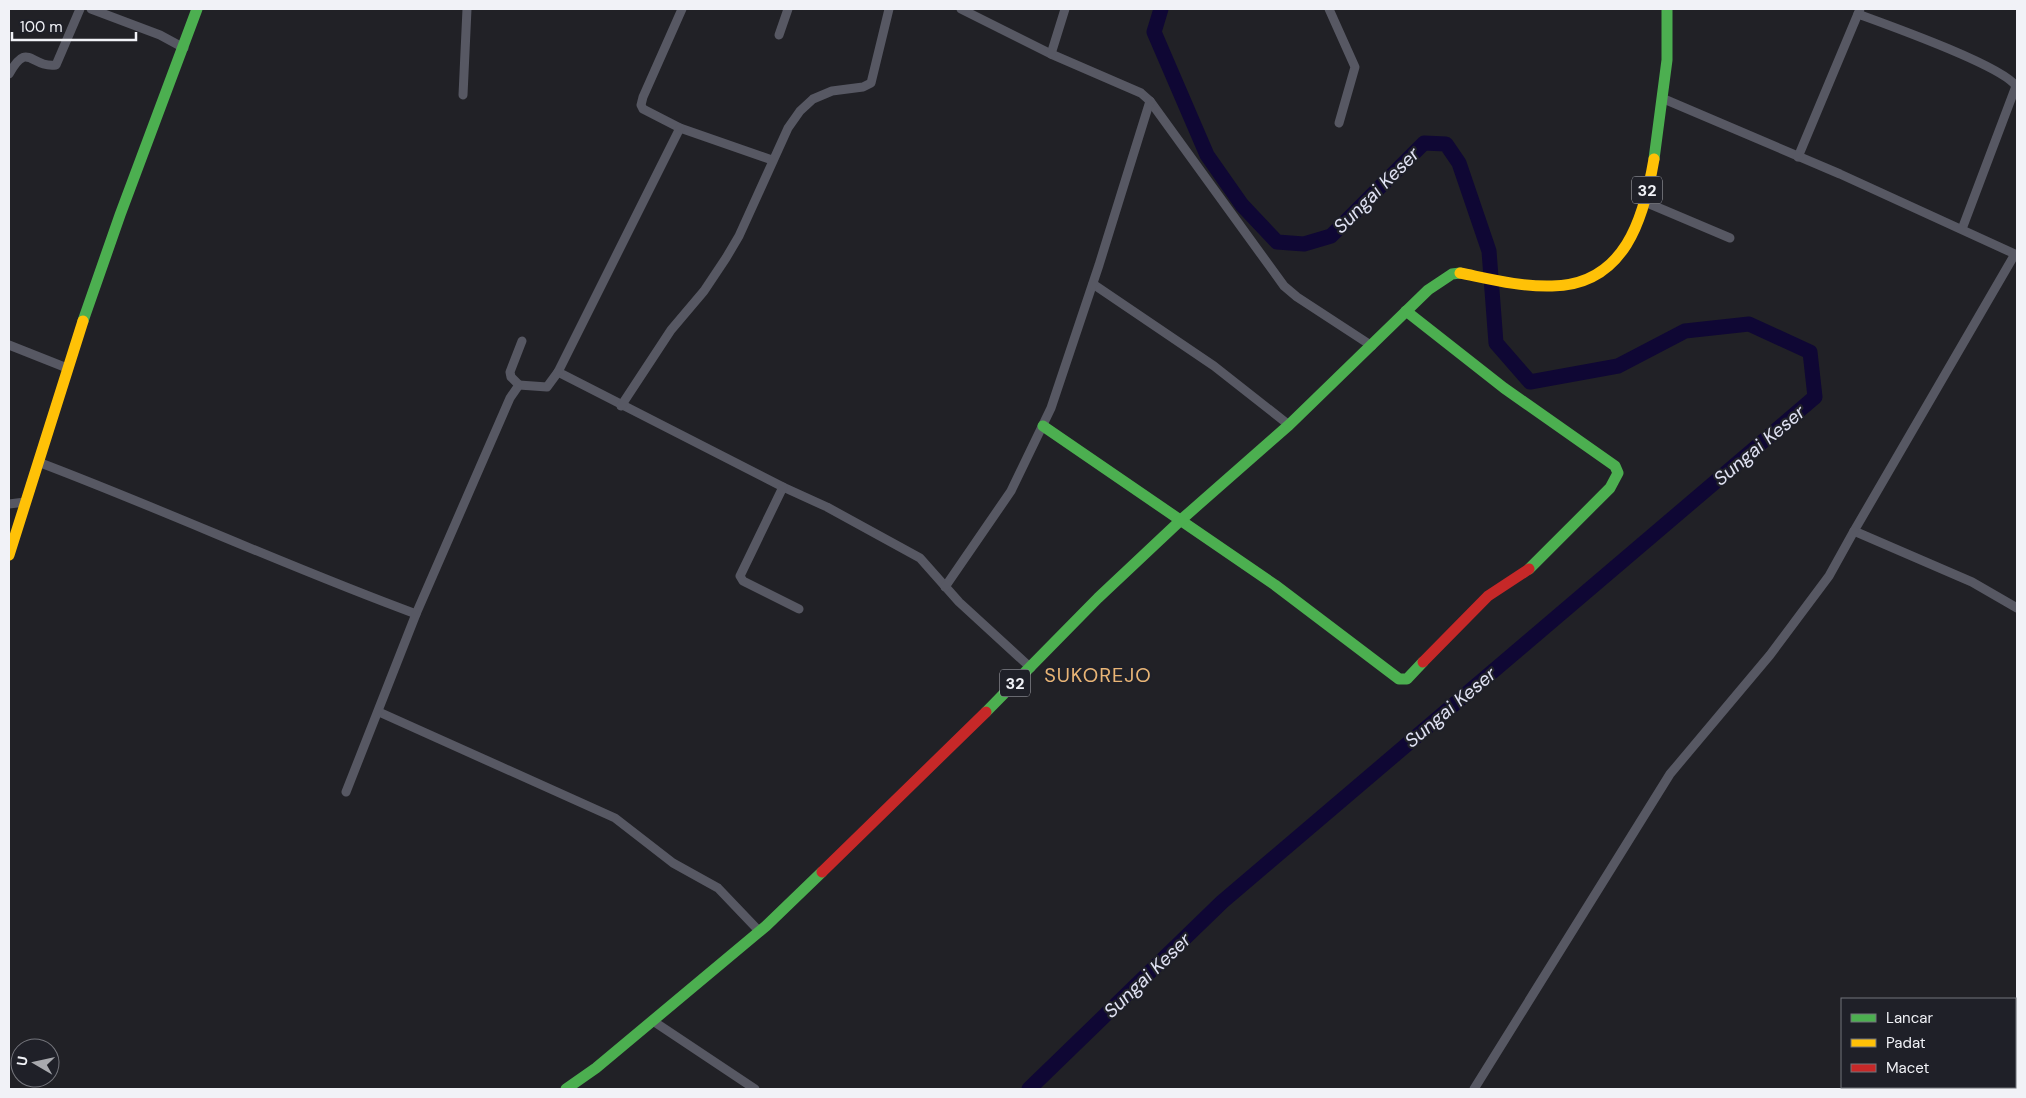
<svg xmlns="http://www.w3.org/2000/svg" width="2026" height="1098" viewBox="0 0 2026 1098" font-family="'DM Sans',sans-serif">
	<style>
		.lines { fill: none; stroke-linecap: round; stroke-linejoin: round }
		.river { stroke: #0f0734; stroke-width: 15 }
		.street { stroke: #575863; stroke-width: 9 }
		.fast { stroke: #4caf50; stroke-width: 11 }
		.slow { stroke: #ffc107; stroke-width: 11 }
		.jam { stroke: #c62828; stroke-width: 11 }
		.labels { text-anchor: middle; stroke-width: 4.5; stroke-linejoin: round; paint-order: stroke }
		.shield { fill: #1f2028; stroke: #b2b3b9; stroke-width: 1 }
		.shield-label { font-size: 16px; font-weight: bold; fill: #f1f2f7 }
		.water-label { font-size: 19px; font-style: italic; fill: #e0e2f3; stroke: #1f2028 }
		.quarter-label { font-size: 20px; letter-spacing: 1px; fill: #e9b576; stroke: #1f2028 }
	</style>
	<rect width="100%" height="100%" fill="#212126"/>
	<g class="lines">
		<!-- river -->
		<polyline class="river" points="1029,1089 1222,902 1815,397 1810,352 1749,324 1685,331 1618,366 1530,382 1496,343 1489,251 1459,163 1446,144 1424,143 1331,236 1304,244 1277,242 1242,205 1207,155 1154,32 1161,9"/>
		<!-- street -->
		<g class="street">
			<polyline points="91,9 160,35 184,48"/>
			<polyline points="682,9 643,97 641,105 643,109 680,128 772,160"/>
			<polyline points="961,9 1051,54 1141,93 1150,101 1284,286 1297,297 1372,346"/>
			<polyline points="1329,9 1355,67 1339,123"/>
			<path d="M1858 14C1888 25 2001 65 2016 86L1962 229"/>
			<polyline points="779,35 788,9"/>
			<polyline points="1051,54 1065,9"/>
			<path d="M9 74C28 40 30 68 56 65L80 9"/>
			<polyline points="463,95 467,9"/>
			<polyline points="1664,99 1840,174 2015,254 1854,531 1972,582 2017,608"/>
			<polyline points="680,128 558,372 783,487 827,507 920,558 959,602 1031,668"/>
			<polyline points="1798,157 1860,9"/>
			<polyline points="1645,202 1730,238"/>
			<polyline points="1093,284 1214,366 1289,425"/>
			<polyline points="9,345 67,368"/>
			<polyline points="519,385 511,377 510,372 522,341"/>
			<polyline points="621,406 671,330 704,291 726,258 739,236 788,128 800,111 813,99 832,91 863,87 871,83 889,9"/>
			<path d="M38 462C165 510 288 567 416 614"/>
			<polyline points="783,487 740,576 743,581 799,609"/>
			<polyline points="9,504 25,502"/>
			<polyline points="945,587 1011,491 1051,408 1099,265 1150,101"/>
			<polyline points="379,712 615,818 673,863 718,888 760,932"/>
			<polyline points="346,792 416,614 510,398 519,385 547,387 558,372"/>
			<polyline points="653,1021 755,1089"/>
			<polyline points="1474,1089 1670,774 1770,655 1829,576 1854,531"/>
		</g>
		<!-- fast -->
		<g class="fast">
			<polyline points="1654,159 1667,60 1667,9"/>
			<polyline points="1406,311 1504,388 1615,466 1618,473 1610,488 1529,569"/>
			<polyline points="83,321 120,215 197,9"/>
			<polyline points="1043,426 1275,585 1399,679 1407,679 1423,662"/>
			<polyline points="986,712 1098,598 1182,519 1289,425 1428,290 1452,274 1460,273"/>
			<polyline points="566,1089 596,1068 766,926 822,872"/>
		</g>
		<!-- slow -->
		<g class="slow">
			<path d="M1460 273C1490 279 1521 287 1552 286 1625 285 1644 218 1654 159"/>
			<polyline points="9,555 83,321"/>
		</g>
		<!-- jam -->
		<g class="jam">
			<polyline points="1423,662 1488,596 1529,569"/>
			<polyline points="822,872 986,712"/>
		</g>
	</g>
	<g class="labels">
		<!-- shield labels -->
		<g class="shield">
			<rect x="1632" y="176.5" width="30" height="27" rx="4"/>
			<rect x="1000" y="669.5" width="30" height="27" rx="4"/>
		</g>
		<g class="shield-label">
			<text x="1647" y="196">32</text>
			<text x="1015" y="689">32</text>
		</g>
		<!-- water labels -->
		<g class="water-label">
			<text transform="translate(1376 190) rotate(-45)" y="7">Sungai Keser</text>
			<text transform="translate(1759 445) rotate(-40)" y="7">Sungai Keser</text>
			<text transform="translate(1450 707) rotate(-40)" y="7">Sungai Keser</text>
			<text transform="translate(1147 975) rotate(-44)" y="7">Sungai Keser</text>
		</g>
		<!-- quarter labels -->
		<g class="quarter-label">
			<text x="1098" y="682">SUKOREJO</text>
		</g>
	</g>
	<!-- border -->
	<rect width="2026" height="1098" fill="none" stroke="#f1f2f7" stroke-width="20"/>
	<!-- legend -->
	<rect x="1841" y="998" width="175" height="90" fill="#1f2028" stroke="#73747b"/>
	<rect x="1851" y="1014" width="25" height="8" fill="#4caf50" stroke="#73747b"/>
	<text x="1886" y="1023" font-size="15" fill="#f1f2f7">Lancar</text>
	<rect x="1851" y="1039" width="25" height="8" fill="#ffc107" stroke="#73747b"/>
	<text x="1886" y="1048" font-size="15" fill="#f1f2f7">Padat</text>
	<rect x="1851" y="1064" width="25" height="8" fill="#c62828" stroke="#73747b"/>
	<text x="1886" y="1073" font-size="15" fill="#f1f2f7">Macet</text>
	<!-- north arrow -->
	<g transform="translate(35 1063) rotate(279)"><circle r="24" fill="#1f2028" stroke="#73747b"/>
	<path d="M0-4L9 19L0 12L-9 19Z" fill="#a8a9ae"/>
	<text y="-8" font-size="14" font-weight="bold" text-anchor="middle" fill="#f1f2f7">U</text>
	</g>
	<!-- scale -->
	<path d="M12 32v8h124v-8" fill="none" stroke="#f1f2f7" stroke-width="2.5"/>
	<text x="20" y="32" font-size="15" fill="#f1f2f7" stroke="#1f2028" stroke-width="4" paint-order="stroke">100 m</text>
</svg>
